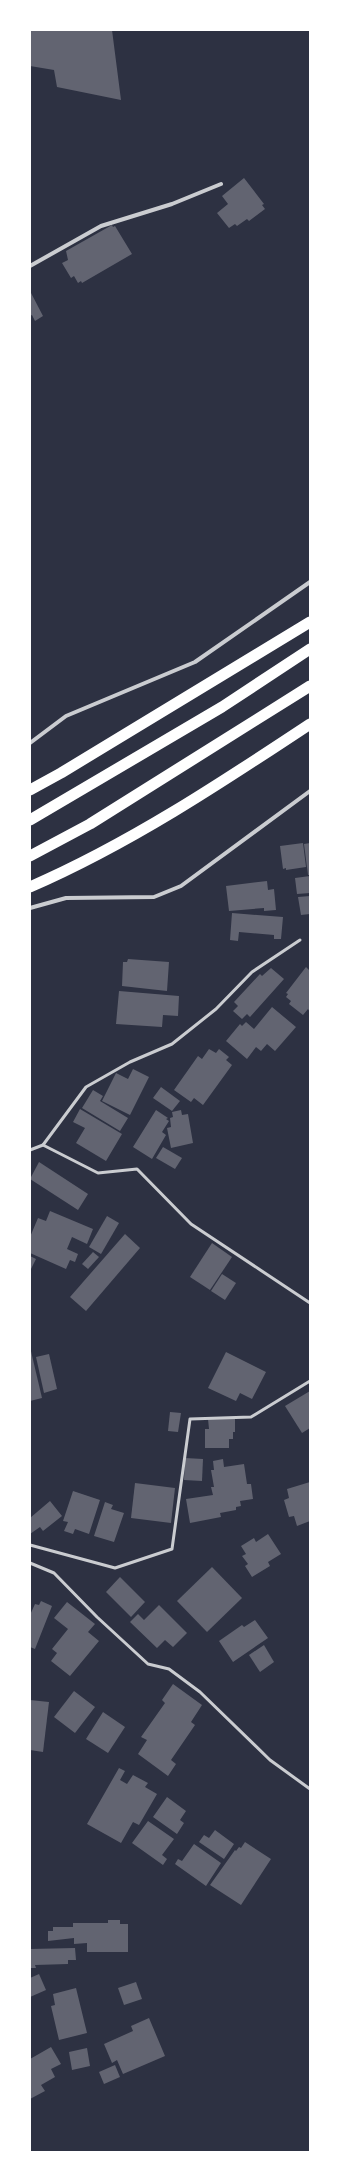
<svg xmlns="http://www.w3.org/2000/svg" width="340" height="2182" viewBox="0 0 340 2182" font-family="'IBM Plex Sans',sans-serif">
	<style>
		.building { fill: #626471 }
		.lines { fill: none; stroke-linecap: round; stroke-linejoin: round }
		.service { stroke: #caccd0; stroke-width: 3 }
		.minor { stroke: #caccd0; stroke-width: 4 }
		.trunk { stroke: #fff; stroke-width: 11 }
	</style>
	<rect width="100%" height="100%" fill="#2d3142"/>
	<!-- building -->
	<g class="building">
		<polygon points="30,30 112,30 121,100 57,87 54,70 30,66"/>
		<polygon points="244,178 264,204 262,205 265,209 249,221 247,219 237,226 235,224 229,228 217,213 228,204 222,196"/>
		<polygon points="112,225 113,227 115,226 132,254 82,283 81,281 78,283 74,276 71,278 62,263 68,260 66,251"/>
		<polygon points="30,291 43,316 35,321 32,315 30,316"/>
		<polygon points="303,843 306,867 286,870 286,868 283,869 280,846"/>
		<polygon points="310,843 310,875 308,875 304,844"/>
		<polygon points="310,876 310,893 297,894 295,878"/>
		<polygon points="267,881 268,890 274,889 276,910 264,911 264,908 229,911 226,886"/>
		<polygon points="310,896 310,914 301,915 298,897"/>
		<polygon points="232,913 283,917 281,939 274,939 274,935 239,932 238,941 230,940"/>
		<polygon points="128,959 169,962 167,991 122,986 123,962 127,962"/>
		<polygon points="306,967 310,971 310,1012 308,1009 303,1015 289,1004 291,1001 286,997 288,994 286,993"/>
		<polygon points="271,968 284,979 250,1017 247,1014 242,1019 233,1011 238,1006 234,1002 260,974 262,976"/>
		<polygon points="119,991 179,996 178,1016 163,1015 162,1027 116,1024"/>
		<polygon points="272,1007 296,1027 275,1051 267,1044 261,1051 256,1047 247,1059 226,1041 240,1024 242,1026 246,1022 254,1029"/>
		<polygon points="209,1049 216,1053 219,1049 229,1057 226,1060 232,1065 203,1105 194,1098 191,1102 174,1090 198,1056 202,1059"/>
		<polygon points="133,1069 149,1077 130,1115 102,1101 116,1073 128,1079"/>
		<polygon points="161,1087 180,1101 172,1111 153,1098"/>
		<polygon points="93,1090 103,1096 100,1101 128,1118 120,1131 82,1108"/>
		<polygon points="80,1109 122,1134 106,1161 76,1143 85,1128 73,1122"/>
		<polygon points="156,1110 168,1118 166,1119 169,1121 162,1132 166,1135 152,1159 133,1147"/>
		<polygon points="181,1110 182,1115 188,1114 193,1143 171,1148 167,1128 171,1127 170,1118 173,1117 172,1112"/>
		<polygon points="163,1147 182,1158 175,1169 156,1158"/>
		<polygon points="39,1162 88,1194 78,1210 30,1179"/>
		<polygon points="50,1211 93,1229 87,1244 72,1237 67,1249 78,1254 75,1262 70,1260 66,1269 30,1253 30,1237 38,1218 46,1221"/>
		<polygon points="107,1216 119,1223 101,1254 89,1247"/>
		<polygon points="125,1234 140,1248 86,1311 70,1297"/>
		<polygon points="212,1243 232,1257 210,1290 190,1277"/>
		<polygon points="93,1252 99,1257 88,1269 82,1264"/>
		<polygon points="30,1256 36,1259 30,1271"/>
		<polygon points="222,1274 236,1283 225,1300 211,1291"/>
		<polygon points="30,1347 42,1398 30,1401"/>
		<polygon points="226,1352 266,1372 252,1399 240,1393 236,1401 208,1388"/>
		<polygon points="49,1354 57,1389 44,1393 36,1357"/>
		<polygon points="310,1391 310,1428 302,1433 285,1406"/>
		<polygon points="170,1412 181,1413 178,1432 168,1431"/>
		<polygon points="208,1419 235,1419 235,1432 233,1432 233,1439 229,1439 229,1448 205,1448 205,1429 209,1429"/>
		<polygon points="185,1458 203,1459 202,1481 184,1480"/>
		<polygon points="223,1459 224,1467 244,1464 247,1484 251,1484 253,1499 240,1501 241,1506 236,1507 236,1510 220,1513 221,1517 190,1523 186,1499 213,1495 211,1487 214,1487 211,1470 214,1470 213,1461"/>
		<polygon points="310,1482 310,1521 297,1526 294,1516 289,1517 284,1500 289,1498 287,1489"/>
		<polygon points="135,1483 175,1488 171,1523 131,1518"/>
		<polygon points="73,1491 100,1500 89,1534 75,1529 73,1534 64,1531 68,1522 63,1521"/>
		<polygon points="50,1501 62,1516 43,1531 40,1527 30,1534 30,1518"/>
		<polygon points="105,1502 113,1505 111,1509 124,1513 114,1542 94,1536"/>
		<polygon points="268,1534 281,1554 268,1562 270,1566 252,1577 245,1566 248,1564 242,1556 246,1554 241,1546 254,1538 256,1542"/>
		<polygon points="212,1567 242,1598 207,1632 177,1601"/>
		<polygon points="120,1577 145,1602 131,1617 106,1592"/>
		<polygon points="41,1601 52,1606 35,1649 30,1647 30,1615 35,1604 39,1605"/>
		<polygon points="67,1602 95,1624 88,1632 99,1641 70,1676 51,1661 57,1653 52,1649 68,1629 54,1618"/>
		<polygon points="159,1605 187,1633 173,1647 165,1640 157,1648 130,1622 138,1614 144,1620"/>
		<polygon points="255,1620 268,1638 233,1662 219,1641 242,1625 244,1627"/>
		<polygon points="264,1645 274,1662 260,1672 249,1655"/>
		<polygon points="173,1684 202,1705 191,1722 195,1725 171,1760 176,1764 168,1776 138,1754 147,1740 141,1737 165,1703 162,1700"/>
		<polygon points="74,1691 95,1707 75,1733 54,1717"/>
		<polygon points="30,1700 49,1702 43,1752 30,1750"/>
		<polygon points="103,1712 125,1727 108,1753 86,1739"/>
		<polygon points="119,1768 125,1771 120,1780 127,1784 133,1775 148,1783 145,1787 157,1794 139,1825 133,1822 121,1843 87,1824"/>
		<polygon points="167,1797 186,1811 180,1820 184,1823 177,1834 153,1817"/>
		<polygon points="148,1821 174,1839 162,1855 167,1859 163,1865 132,1843"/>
		<polygon points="215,1830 234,1844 224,1859 199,1842 204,1835 209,1838"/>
		<polygon points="245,1842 271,1859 241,1905 210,1885 235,1850 236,1851 239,1847 241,1848"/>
		<polygon points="194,1844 221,1863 206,1886 175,1864 178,1859 182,1861"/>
		<polygon points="108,1920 120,1920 120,1924 128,1924 128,1952 87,1952 87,1943 74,1944 74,1938 48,1941 48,1931 53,1931 53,1927 73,1927 73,1923 108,1923"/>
		<polygon points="75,1948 76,1960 68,1960 68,1964 35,1965 36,1968 30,1968 30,1949"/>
		<polygon points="39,1974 46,1990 30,1997 30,1978"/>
		<polygon points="136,1982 142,1999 124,2005 118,1988"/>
		<polygon points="76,1988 87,2033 59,2040 51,2006 55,2005 53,1994"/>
		<polygon points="149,2018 165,2056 123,2074 117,2060 112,2063 104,2044 133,2031 131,2026"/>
		<polygon points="51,2047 61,2064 51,2069 55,2077 41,2085 45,2091 30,2099 30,2059"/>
		<polygon points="87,2048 90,2066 72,2070 69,2052"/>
		<polygon points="115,2065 120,2077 104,2084 99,2072"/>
	</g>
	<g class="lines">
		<!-- service -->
		<g class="service">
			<polyline points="43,1145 86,1087 130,1062 172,1044 216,1009 252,972 300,940"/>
			<polyline points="30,1150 43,1145 98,1173 137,1169 191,1224 310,1303"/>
			<polyline points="30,1545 115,1568 172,1549 190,1419 251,1417 310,1381"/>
			<polyline points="30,1563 54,1573 97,1617 148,1664 169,1669 200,1692 270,1760 310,1789"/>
		</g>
		<!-- minor -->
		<g class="minor">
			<polyline points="30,266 101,226 172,204 221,184"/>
			<polyline points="30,743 66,716 195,662 310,582"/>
			<polyline points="30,908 66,898 154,897 181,886 310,791"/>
		</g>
		<!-- trunk -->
		<g class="trunk">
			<polyline points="30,790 61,773 310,622"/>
			<polyline points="30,820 222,707 310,649"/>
			<polyline points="30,856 90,824 310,686"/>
			<path d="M30 887C129 844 221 783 310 724"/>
		</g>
	</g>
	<!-- border -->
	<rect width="340" height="2182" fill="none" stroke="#ffffff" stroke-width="62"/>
</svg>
